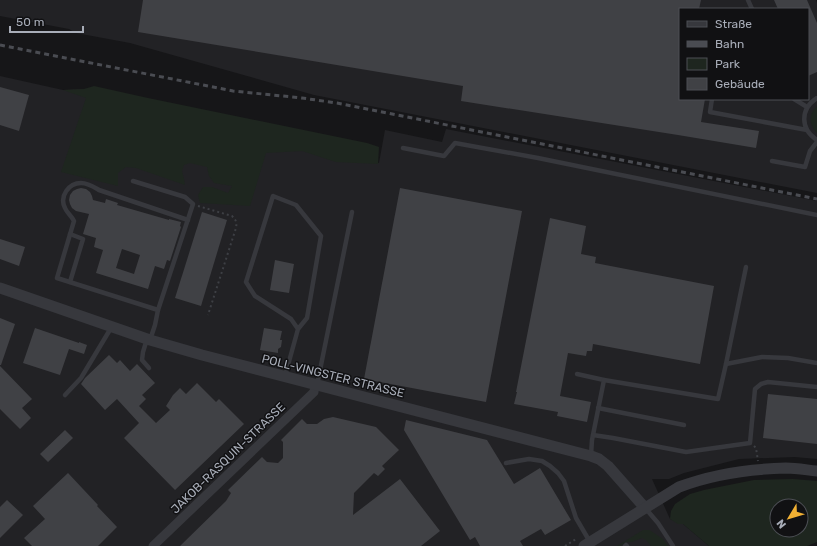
<svg xmlns="http://www.w3.org/2000/svg" width="817" height="546" viewBox="0 0 817 546" font-family="Rubik,sans-serif">
	<style>
		.built { fill: #222225; fill-rule: evenodd }
		.green { fill: #1e261f; fill-rule: evenodd }
		.building { fill: #404145; fill-rule: evenodd }
		.lines { fill: none; stroke-linecap: round; stroke-linejoin: round }
		.path { stroke: #3d3f44; stroke-width: 2; stroke-dasharray: 2 3; stroke-linecap: butt }
		.service { stroke: #37383d; stroke-width: 4.5 }
		.minor { stroke: #37383d; stroke-width: 9 }
		.tertiary { stroke: #37383d; stroke-width: 11 }
		.rail { stroke: #4a4c52; stroke-width: 3; stroke-dasharray: 5 4; stroke-linecap: butt }
		.labels { text-anchor: middle; stroke-width: 3; stroke-linejoin: round; paint-order: stroke }
		.street-label { font-size: 12px; fill: #a8adb8; stroke: #111113 }
	</style>
	<rect width="100%" height="100%" fill="#161618"/>
	<!-- built -->
	<g class="built">
		<path d="M0 0H816L817 3V193L314 95 130 43 76 33 69 29 0 16ZM680 9H808V99H680Z"/>
		<polygon points="0,76 63,90 84,89 158,102 379,163 385,130 442,142 446,129 817,201 817,459 795,457 739,459 684,473 669,479 652,479 670,519 683,524 709,546 0,546"/>
	</g>
	<!-- green -->
	<g class="green">
		<polygon points="94,86 148,98 367,143 379,147 378,164 336,162 302,151 266,153 250,206 200,203 198,195 203,187 212,187 228,193 232,186 214,183 209,176 207,167 190,163 184,165 182,171 184,179 185,185 136,168 126,167 118,173 118,186 61,172 86,98 63,90 84,89"/>
		<path d="M817 106V133C809 125 808 115 817 106Z"/>
		<path d="M793 479 817 481V542L807 546H709L683 524H678L670 519 671 511 675 504 690 494 704 490 754 480ZM777 506H801V530H777Z"/>
		<polygon points="643,530 649,530 651,531 663,539 668,546 651,546 646,540 642,538 632,542 626,542 620,546 617,546"/>
	</g>
	<!-- building -->
	<g class="building">
		<polygon points="143,0 701,0 699,9 680,9 680,99 705,99 701,122 759,131 756,148 678,135 461,101 463,86 138,32"/>
		<polygon points="774,0 807,0 817,23 817,72 808,76 808,9 778,9"/>
		<polygon points="0,87 29,95 19,131 0,125"/>
		<path d="M81 188 86 189 90 192 92 196 93 200 105 203 106 199 118 203 117 205 169 220V219L181 222 180 226 181 227 170 261 167 260 164 269 155 266 148 289 96 273 103 250 94 247 96 238 83 234 89 214 76 211 72 208 70 204 69 200 70 195 73 191 77 189ZM122 249 140 255 134 274 116 268Z"/>
		<polygon points="400,188 522,211 486,402 364,379"/>
		<polygon points="202,212 227,220 201,306 175,298"/>
		<polygon points="550,218 586,226 581,254 596,257 595,263 714,286 700,364 593,344 592,351 587,351 586,356 568,353 560,396 591,402 587,422 557,416 558,412 514,404 517,392 516,392"/>
		<polygon points="0,239 25,247 19,266 0,259"/>
		<polygon points="275,260 294,264 289,293 270,290"/>
		<polygon points="0,318 15,324 1,365 0,365"/>
		<polygon points="35,328 79,343 79,342 87,345 84,354 69,349 60,375 23,363"/>
		<polygon points="264,328 282,331 280,340 282,340 281,347 278,349 278,353 260,350"/>
		<polygon points="109,355 117,363 120,360 130,371 137,364 155,383 142,395 146,399 139,406 156,423 170,410 166,406 173,395 180,388 186,394 197,383 216,402 219,399 244,424 175,490 124,438 139,423 117,399 105,410 81,384 85,378"/>
		<polygon points="0,366 32,399 22,408 31,418 20,429 0,409"/>
		<polygon points="768,394 817,399 817,444 763,438"/>
		<polygon points="333,417 376,427 399,450 382,466 385,469 378,476 374,473 354,493 353,515 400,479 440,531 421,546 180,546 226,501 231,493 228,490 262,457 267,462 278,463 283,458 283,442 281,440 302,419 307,424 317,424 324,419"/>
		<polygon points="406,420 487,440 514,484 540,468 571,520 545,535 541,529 520,541 523,546 480,546 475,537 470,540 404,430"/>
		<polygon points="65,430 73,438 48,462 40,454"/>
		<polygon points="68,473 98,505 97,506 117,527 98,546 32,546 24,538 45,519 33,506"/>
		<polygon points="7,500 23,515 0,538 0,507"/>
	</g>
	<g class="lines">
		<!-- path -->
		<g class="path">
			<path d="M198 206 232 216C236 220 237 222 236 228L208 315"/>
			<polyline points="754,446 756,448 758,461"/>
			<polyline points="565,546 576,539"/>
		</g>
		<!-- service -->
		<g class="service">
			<polyline points="748,0 752,9"/>
			<path d="M817 98C800 109 800 129 817 140"/>
			<polyline points="712,99 710,112 807,130"/>
			<polyline points="794,99 807,107"/>
			<polyline points="403,148 444,156 455,143 538,158 817,215"/>
			<polyline points="772,161 805,167 810,151 817,142"/>
			<polyline points="133,181 185,197 193,204 158,310"/>
			<polyline points="70,234 83,239 70,282"/>
			<polyline points="147,339 143,352 142,360 149,368"/>
			<path d="M150 340 155 325 158 310 57 278 74 221C71 215 67 213 65 208 59 196 69 183 81 183 88 183 94 187 99 190L188 220"/>
			<polyline points="726,364 746,267"/>
			<polyline points="577,374 604,380 592,440 591,455"/>
			<polyline points="285,376 298,329 291,319 255,296 246,282 273,196 296,205 321,236 307,318 298,329"/>
			<polyline points="604,380 718,399 726,364 762,357 788,358 817,363"/>
			<polyline points="317,385 352,212"/>
			<polyline points="65,395 81,378 111,328"/>
			<polyline points="598,408 684,425"/>
			<polyline points="593,435 613,438 686,452 750,443 755,389 761,384 768,382 817,387"/>
			<polyline points="506,463 529,459 542,461 550,466 558,473 564,481 576,518 590,542"/>
			<polyline points="646,509 658,523 673,546"/>
			<polyline points="625,546 626,545 627,546"/>
		</g>
		<!-- minor -->
		<polyline class="minor" points="153,546 314,392 315,385"/>
		<!-- tertiary -->
		<g class="tertiary">
			<polyline points="0,288 150,340 202,355 591,456 599,459 608,466 645,508"/>
			<path d="M584 546 679 487C713 474 750 469 786 468 796 468 807 470 817 471"/>
		</g>
		<!-- rail -->
		<polyline class="rail" points="0,45 233,91 302,98 337,103 817,199"/>
	</g>
	<g class="labels">
		<!-- street labels -->
		<g class="street-label">
			<text transform="translate(333 376) rotate(14)" y="4">POLL-VINGSTER STRASSE</text>
			<text transform="translate(228 458) rotate(-44)" y="4">JAKOB-RASQUIN-STRASSE</text>
		</g>
	</g>
	<!-- legend -->
	<rect x="679" y="8" width="130" height="92" fill="#111113" stroke="#4d4f55"/>
	<rect x="687" y="21" width="20" height="6" fill="#37383d" stroke="#4d4f55"/>
	<text x="715" y="28" font-size="12" fill="#a8adb8">Straße</text>
	<rect x="687" y="41" width="20" height="6" fill="#4a4c52" stroke="#4d4f55"/>
	<text x="715" y="48" font-size="12" fill="#a8adb8">Bahn</text>
	<rect x="687" y="58" width="20" height="12" fill="#1e261f" stroke="#4d4f55"/>
	<text x="715" y="68" font-size="12" fill="#a8adb8">Park</text>
	<rect x="687" y="78" width="20" height="12" fill="#404145" stroke="#4d4f55"/>
	<text x="715" y="88" font-size="12" fill="#a8adb8">Gebäude</text>
	<!-- north arrow -->
	<g transform="translate(789 518) rotate(232)"><circle r="19" fill="#111113" stroke="#4d4f55"/>
	<path d="M0-3L7 15L0 10L-7 15Z" fill="#f2b134"/>
	<text y="-6" font-size="11" font-weight="bold" text-anchor="middle" fill="#a8adb8">N</text>
	</g>
	<!-- scale -->
	<path d="M10 26v6h73v-6" fill="none" stroke="#a8adb8" stroke-width="2"/>
	<text x="16" y="26" font-size="12" fill="#a8adb8" stroke="#111113" stroke-width="3" paint-order="stroke">50 m</text>
</svg>
